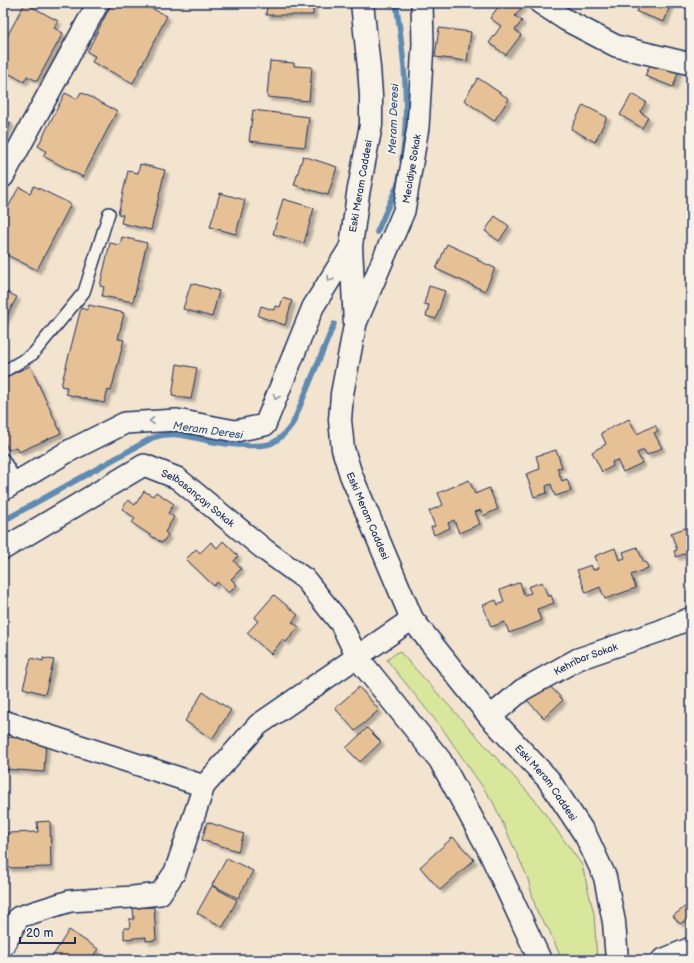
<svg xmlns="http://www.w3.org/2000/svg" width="694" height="963" viewBox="0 0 694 963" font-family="'Balsamiq Sans',sans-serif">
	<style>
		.green { fill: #d8e79b; stroke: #7a8b7c }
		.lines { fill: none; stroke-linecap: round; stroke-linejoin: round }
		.stream { stroke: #5f8bb3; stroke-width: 5.5 }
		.building { fill: #e6c196; stroke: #1b2f5e; filter: url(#shadow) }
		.service-casing { stroke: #1b2f5e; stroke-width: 14 }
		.minor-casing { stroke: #1b2f5e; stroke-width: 24 }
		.tertiary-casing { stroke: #1b2f5e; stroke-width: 25 }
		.service { stroke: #f7f3e8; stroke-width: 11 }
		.minor { stroke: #f7f3e8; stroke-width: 21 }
		.tertiary { stroke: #f7f3e8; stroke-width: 22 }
		.oneway { stroke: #8991a3 }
		.labels { text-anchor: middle; stroke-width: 4; stroke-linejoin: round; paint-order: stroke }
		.street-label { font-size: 10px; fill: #1b2f5e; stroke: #f7f3e8 }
		.water-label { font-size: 11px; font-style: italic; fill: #375682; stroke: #f7f3e8 }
	</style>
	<defs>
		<filter id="shadow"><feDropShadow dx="3.5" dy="3.5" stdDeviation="1" flood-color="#0004"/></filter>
	</defs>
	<rect width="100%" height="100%" fill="#f2e4cf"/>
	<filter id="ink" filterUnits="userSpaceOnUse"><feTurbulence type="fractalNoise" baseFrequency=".025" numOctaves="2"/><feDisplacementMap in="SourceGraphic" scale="8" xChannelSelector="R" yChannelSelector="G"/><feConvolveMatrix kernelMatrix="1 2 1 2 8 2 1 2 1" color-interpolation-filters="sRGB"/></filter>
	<g filter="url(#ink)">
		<!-- green -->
		<polygon class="green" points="399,651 535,800 582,865 594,914 597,960 562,960 549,930 537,912 527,876 493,802 444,731 387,660"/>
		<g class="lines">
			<!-- stream -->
			<g class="stream">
				<path d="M396 3C404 54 410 108 402 160"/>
				<polyline points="377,232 399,181 400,174"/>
				<path d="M3 521 152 438C178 429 196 440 221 443 228 444 236 445 243 445 268 447 277 446 293 423L334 324"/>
			</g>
		</g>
		<!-- building -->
		<g class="building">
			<polygon points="25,3 58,21 54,28 63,33 37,81 27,76 24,82 3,70 3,44"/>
			<polygon points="112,3 123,3 126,5 127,3 141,3 167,16 133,83 92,62 95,56 87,52"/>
			<polygon points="267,3 313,3 313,15 266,15"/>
			<polygon points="501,3 519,3 523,6 515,16 522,21 515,30 521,35 506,55 489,43 501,26 490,18"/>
			<polygon points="640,3 671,3 664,22 637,12"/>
			<polygon points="439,28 471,32 467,61 435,57"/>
			<polygon points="654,56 680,67 673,87 645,76"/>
			<polygon points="270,61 294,63 294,66 312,67 309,101 267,97"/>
			<polygon points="478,78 509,99 494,121 464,100"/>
			<polygon points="81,92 117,111 83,177 43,156 46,151 38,146 65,93 77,99"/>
			<polygon points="632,94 646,102 640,112 648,117 642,128 620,115"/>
			<polygon points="583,105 607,117 595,142 571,129"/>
			<polygon points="253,110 309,117 305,147 249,141"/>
			<polygon points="3,119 11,123 3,138"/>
			<polygon points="303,156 337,167 328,195 294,185"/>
			<polygon points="140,164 165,170 151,230 121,223 123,215 118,214 128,171 138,173"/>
			<polygon points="34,186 71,204 37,270 3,253 3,217 19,187 30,193"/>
			<polygon points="220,193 245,200 236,234 210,227"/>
			<polygon points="283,199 314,208 304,243 273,234"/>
			<polygon points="495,216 509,226 499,241 485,231"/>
			<polygon points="122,237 147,243 133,302 102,296 104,287 100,286 110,243 120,245"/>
			<polygon points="447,244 478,258 477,260 495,268 485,291 436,269"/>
			<polygon points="191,283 219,291 212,317 183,309"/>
			<polygon points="429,286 445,291 436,319 426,316 429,305 424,304"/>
			<polygon points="3,290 17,297 3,323"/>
			<polygon points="283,298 292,301 285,325 258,316 261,306 274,310 275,306 280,307"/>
			<polygon points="89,305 124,313 118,339 124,340 111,391 108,390 104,403 66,394 67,387 61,386 81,308 87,310"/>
			<polygon points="177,364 197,368 191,399 172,396"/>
			<polygon points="30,366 61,433 19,452 16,447 8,450 3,439 3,378"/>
			<polygon points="629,419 637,434 655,425 658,431 654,433 662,448 647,455 644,450 637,453 642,463 623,472 617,460 612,462 613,466 602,472 592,452 606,444 601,433"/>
			<polygon points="556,450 562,467 557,468 562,481 567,479 571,491 555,496 551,484 546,486 547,493 534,497 526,474 540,469 536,456"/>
			<polygon points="469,480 475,494 489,488 498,509 483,516 481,510 475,512 480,524 459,533 454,520 448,523 450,528 434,535 431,527 435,526 429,511 443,505 438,493"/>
			<polygon points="144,491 153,496 156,492 174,504 168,513 174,517 165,532 168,535 162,543 132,523 135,518 122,509 128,500 135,505"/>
			<polygon points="685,528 687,534 691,533 691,551 676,557 674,551 677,550 671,533"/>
			<polygon points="223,541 238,556 234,561 241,569 231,579 237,585 229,593 217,582 214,586 186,559 196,549 200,553 211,542 217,548"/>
			<polygon points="637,547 644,563 646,562 648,568 631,575 636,588 605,599 600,587 586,593 577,570 591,565 593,570 599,568 595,556 615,548 619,560 625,558 623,552"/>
			<polygon points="520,582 524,595 531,593 528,587 542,582 548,597 551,595 554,603 537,609 541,621 509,633 505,622 491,627 483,605 496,600 498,605 504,602 500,590"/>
			<polygon points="274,595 298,615 292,622 299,627 286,642 283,639 271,654 247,633 258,621 254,618"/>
			<polygon points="31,658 43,661 43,658 54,660 45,694 23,688"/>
			<polygon points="543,679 563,700 544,718 524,697"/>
			<polygon points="359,687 379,710 355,731 335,708"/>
			<polygon points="203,692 231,710 212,739 185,721"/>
			<polygon points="367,728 381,742 360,762 346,748"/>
			<polygon points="4,737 46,740 44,772 3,769"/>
			<polygon points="50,821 51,867 8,868 7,833 38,832 37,822"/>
			<polygon points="207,822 244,834 238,851 202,840"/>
			<polygon points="453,837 474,860 440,890 420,867"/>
			<polygon points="227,858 253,871 238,898 212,885"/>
			<polygon points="212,886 237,900 223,927 197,913"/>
			<polygon points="691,902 691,916 680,924 673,916"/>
			<polygon points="154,907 156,940 146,941 146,937 124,939 124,928 130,928 129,919 134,919 133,908"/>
			<polygon points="69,930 98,949 90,960 57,960 52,957"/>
		</g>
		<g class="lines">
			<!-- service casing -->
			<g class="service-casing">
				<g id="service">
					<polyline points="3,372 33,354 84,292 109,213"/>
					<polyline points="3,459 17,482"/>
				</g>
			</g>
			<!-- minor casing -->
			<g class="minor-casing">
				<g id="minor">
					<polyline points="540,3 566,20 616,46 691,64"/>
					<polyline points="3,177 98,3"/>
					<path id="s1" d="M355 325 404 211 418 127 423 44 422 3"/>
					<polyline points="3,490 69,451 125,423 177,420 235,431 265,425 313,307 351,246"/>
					<path id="s2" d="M3 549 144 465 177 478 265 550 305 579 341 624 357 657"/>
					<path id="s3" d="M490 717 522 690 578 659 660 631 691 618"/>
					<polyline points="3,721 204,786"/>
					<polyline points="3,946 19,917 70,901 133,897 160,894 175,872 204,786 258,725 412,619"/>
					<polyline points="662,960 691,948"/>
				</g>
			</g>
			<!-- tertiary casing -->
			<g class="tertiary-casing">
				<g id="tertiary">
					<path id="s4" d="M362 3 369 68 371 95V125L358 194 351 246 355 325 342 394 340 420 343 449 351 475 412 619 490 717 548 779 586 836 605 877 614 922 617 960"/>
					<polyline points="357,657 440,760 487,846 540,960"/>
				</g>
			</g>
			<!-- service -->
			<use href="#service" class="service"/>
			<!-- minor -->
			<use href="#minor" class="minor"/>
			<!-- tertiary -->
			<use href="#tertiary" class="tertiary"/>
		</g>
		<!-- one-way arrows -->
		<defs><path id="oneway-chevron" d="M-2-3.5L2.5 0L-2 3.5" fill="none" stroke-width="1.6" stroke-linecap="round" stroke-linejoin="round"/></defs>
		<g class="oneway">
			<use href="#oneway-chevron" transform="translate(330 279) rotate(122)"/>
			<use href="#oneway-chevron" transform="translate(276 397) rotate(112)"/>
			<use href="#oneway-chevron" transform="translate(152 421) rotate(177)"/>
		</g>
	</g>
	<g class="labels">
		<!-- street labels -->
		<g class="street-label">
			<text dy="4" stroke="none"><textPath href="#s1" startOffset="167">Mecidiye Sokak</textPath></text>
			<text transform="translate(360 186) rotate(-80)" y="4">Eski Meram Caddesi</text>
			<text dy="4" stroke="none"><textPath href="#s2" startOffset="228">Selbasançayı Sokak</textPath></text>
			<text dy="4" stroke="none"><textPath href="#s4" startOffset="521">Eski Meram Caddesi</textPath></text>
			<text dy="4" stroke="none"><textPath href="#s3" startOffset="113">Kehribar Sokak</textPath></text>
			<text dy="4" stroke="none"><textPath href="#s4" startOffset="845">Eski Meram Caddesi</textPath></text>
		</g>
		<!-- water labels -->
		<g class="water-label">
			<text transform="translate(393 119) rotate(-88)" y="4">Meram Deresi</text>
			<text transform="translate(208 430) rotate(8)" y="4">Meram Deresi</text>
		</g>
	</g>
	<!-- margin -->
	<rect width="694" height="963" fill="none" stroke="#f7f3e8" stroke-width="16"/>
	<rect x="8" y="8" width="678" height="947" fill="none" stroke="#1b2f5e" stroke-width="1.5" filter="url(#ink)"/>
	<!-- scale -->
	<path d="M20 937v6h55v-6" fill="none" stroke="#1b2f5e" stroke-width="2"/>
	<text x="26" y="937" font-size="12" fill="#1b2f5e" stroke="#f7f3e8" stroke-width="3" paint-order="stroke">20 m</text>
</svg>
